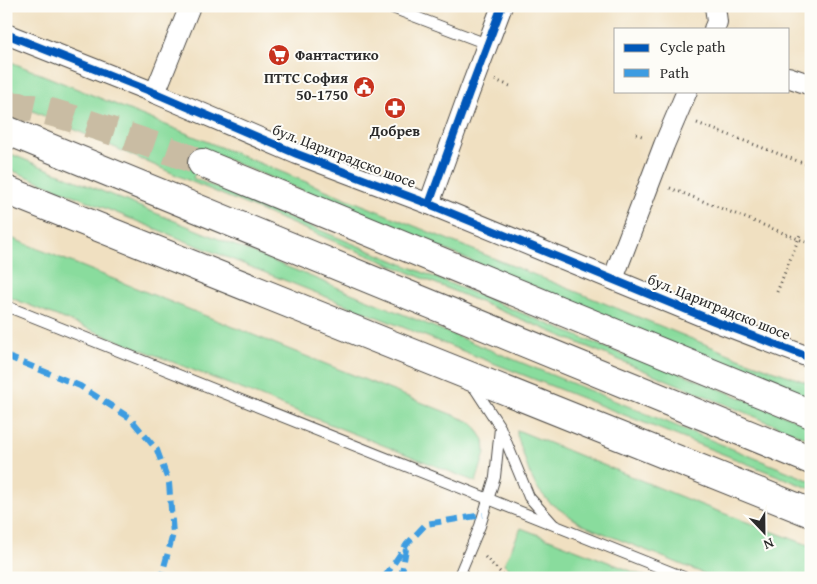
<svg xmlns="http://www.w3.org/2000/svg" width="817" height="584" viewBox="0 0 817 584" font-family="'Gentium Book Plus',serif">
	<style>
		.green { fill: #89dc9d; stroke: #5a8464 }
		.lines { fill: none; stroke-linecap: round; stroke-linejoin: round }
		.trunk-tunnel { stroke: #c9bca3; stroke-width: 28; stroke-dasharray: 28 14; stroke-linecap: butt }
		.service-casing { stroke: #494642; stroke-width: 12 }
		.minor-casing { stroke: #494642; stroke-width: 22 }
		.trunk-casing { stroke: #494642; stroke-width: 30 }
		.path { stroke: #494642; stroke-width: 3; stroke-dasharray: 1 4; stroke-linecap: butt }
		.service { stroke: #fff; stroke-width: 10 }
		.minor { stroke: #fff; stroke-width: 20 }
		.trunk { stroke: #fff; stroke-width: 28 }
		.quiet { stroke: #3d9ce1; stroke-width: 6; stroke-dasharray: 12 6; stroke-linecap: butt }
		.cycleway-casing { stroke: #fdfcf7; stroke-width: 11 }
		.cycleway { stroke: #0057b8; stroke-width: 8 }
		.labels { text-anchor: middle; stroke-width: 4; stroke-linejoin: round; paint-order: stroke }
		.poi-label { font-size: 15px; font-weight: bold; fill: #2b2b2b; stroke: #fdfcf7; text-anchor: start }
		.street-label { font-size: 15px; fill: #2b2b2b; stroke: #fdfcf7 }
	</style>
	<rect width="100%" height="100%" fill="#fdfcf7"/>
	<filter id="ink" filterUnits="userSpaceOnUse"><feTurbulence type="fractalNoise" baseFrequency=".02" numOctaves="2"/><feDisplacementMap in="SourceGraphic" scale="10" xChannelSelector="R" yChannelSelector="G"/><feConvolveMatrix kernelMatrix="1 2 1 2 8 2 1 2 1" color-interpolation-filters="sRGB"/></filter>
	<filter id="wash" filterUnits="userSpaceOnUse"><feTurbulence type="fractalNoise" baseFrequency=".0096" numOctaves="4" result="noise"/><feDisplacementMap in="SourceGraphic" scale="20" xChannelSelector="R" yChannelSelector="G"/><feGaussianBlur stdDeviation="1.12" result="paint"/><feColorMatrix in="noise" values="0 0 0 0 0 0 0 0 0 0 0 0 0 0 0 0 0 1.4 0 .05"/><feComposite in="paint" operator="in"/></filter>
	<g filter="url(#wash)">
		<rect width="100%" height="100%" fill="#f0e0c1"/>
		<!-- green -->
		<g class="green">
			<polygon points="6,60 739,358 811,384 811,401 204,150 193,178 636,360 638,356 811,426 811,440 192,182 6,99"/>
			<polygon points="6,152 811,481 811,489 193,244 6,168"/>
			<polygon points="6,236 473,423 484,440 485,453 476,482 6,296"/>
			<polygon points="517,430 704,506 811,546 811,578 715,578 583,525 550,503 537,488 529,472 517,435"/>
			<polygon points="521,528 649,578 519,578 504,564"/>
		</g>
	</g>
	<g filter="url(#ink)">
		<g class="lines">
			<!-- trunk-tunnel -->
			<path class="trunk-tunnel" d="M6 105C36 106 65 116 93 125 129 137 166 149 202 163"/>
			<!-- service casing -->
			<g class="service-casing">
				<g id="service">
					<polyline points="387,6 487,44"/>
					<polyline points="6,306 686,578"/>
					<polyline points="472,384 500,427 529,497 553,524"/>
					<polyline points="458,578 480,526 495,477 500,428"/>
				</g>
			</g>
			<!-- minor casing -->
			<g class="minor-casing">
				<g id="minor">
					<polyline points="714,29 717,22 715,6"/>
					<polyline points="6,34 155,93 297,154 429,204 714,321 811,358"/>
					<polyline points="788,77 811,85"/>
					<polyline points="155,93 190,6"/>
					<polyline points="429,204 469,93 502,6"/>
					<polyline points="613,279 664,145 687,91"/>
				</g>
			</g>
			<!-- trunk casing -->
			<g class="trunk-casing">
				<g id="trunk">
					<polyline points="6,130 811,460"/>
					<polyline points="202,163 811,414"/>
					<path d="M6 190C274 297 542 406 811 513"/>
				</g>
			</g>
			<!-- path -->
			<g class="path">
				<polyline points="495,80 510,86"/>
				<polyline points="697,123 811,166"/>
				<polyline points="636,134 645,137"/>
				<polyline points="670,188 811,244"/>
				<polyline points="777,292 800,235"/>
				<polyline points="485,557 506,578"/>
			</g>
			<!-- service -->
			<use href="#service" class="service"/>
			<!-- minor -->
			<use href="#minor" class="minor"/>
			<!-- trunk -->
			<use href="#trunk" class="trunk"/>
			<!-- quiet -->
			<g class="quiet">
				<polyline points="6,356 80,386 130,418 157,450 169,483 173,534 161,578"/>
				<polyline points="384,578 407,544 426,524 483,515"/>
				<polyline points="401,578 406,549"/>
			</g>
			<!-- cycleway casing -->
			<g class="cycleway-casing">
				<g id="cycleway">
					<polyline points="6,34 155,93 297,154 429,204 714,321 811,358"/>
					<polyline points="429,204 469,93 502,6"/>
				</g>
			</g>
			<!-- cycleway -->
			<use href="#cycleway" class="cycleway"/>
		</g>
	</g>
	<!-- icons -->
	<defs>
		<g id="supermarket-disc" transform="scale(1.125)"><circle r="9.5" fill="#c8321e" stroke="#fdfcf7"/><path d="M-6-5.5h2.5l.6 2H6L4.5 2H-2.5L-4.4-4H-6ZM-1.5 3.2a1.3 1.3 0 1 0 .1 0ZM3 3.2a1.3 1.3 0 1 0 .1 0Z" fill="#fff"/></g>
		<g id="civic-disc" transform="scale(1.125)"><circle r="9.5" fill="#c8321e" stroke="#fdfcf7"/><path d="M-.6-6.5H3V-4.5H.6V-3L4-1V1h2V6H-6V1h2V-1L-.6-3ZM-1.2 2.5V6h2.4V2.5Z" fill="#fff"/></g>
		<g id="pharmacy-disc" transform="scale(1.125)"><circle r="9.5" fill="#c8321e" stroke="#fdfcf7"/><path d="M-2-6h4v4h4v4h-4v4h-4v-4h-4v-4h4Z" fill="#fff"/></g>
	</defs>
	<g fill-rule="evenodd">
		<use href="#supermarket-disc" x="279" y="55"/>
		<use href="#civic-disc" x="364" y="87"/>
		<use href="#pharmacy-disc" x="395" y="108"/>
	</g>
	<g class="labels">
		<!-- poi labels -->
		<g class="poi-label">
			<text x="295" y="60">Фантастико</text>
			<text x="348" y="83" text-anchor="end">ПТТС София<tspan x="348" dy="17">50-1750</tspan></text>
			<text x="395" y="136" text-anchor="middle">Добрев</text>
		</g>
		<!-- street labels -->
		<g class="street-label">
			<text transform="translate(344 156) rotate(21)" y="5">бул. Цариградско шосе</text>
			<text transform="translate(719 307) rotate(22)" y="5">бул. Цариградско шосе</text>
		</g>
	</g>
	<!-- margin -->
	<rect width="817" height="584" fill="none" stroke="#fdfcf7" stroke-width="25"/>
	<!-- legend -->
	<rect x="614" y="28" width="175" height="65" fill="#fdfcf7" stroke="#a9a8a5"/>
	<rect x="624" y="44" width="25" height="8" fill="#0057b8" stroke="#a9a8a5"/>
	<text x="660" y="52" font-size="15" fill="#2b2b2b">Cycle path</text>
	<rect x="624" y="69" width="25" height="8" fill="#3d9ce1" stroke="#a9a8a5"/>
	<text x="660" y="78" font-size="15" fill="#2b2b2b">Path</text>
	<!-- north arrow -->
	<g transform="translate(764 532) rotate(158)" stroke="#fdfcf7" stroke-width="4" paint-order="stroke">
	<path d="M0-4L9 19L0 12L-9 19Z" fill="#2b2b2b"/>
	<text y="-8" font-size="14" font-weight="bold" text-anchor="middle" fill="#2b2b2b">N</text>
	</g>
</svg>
